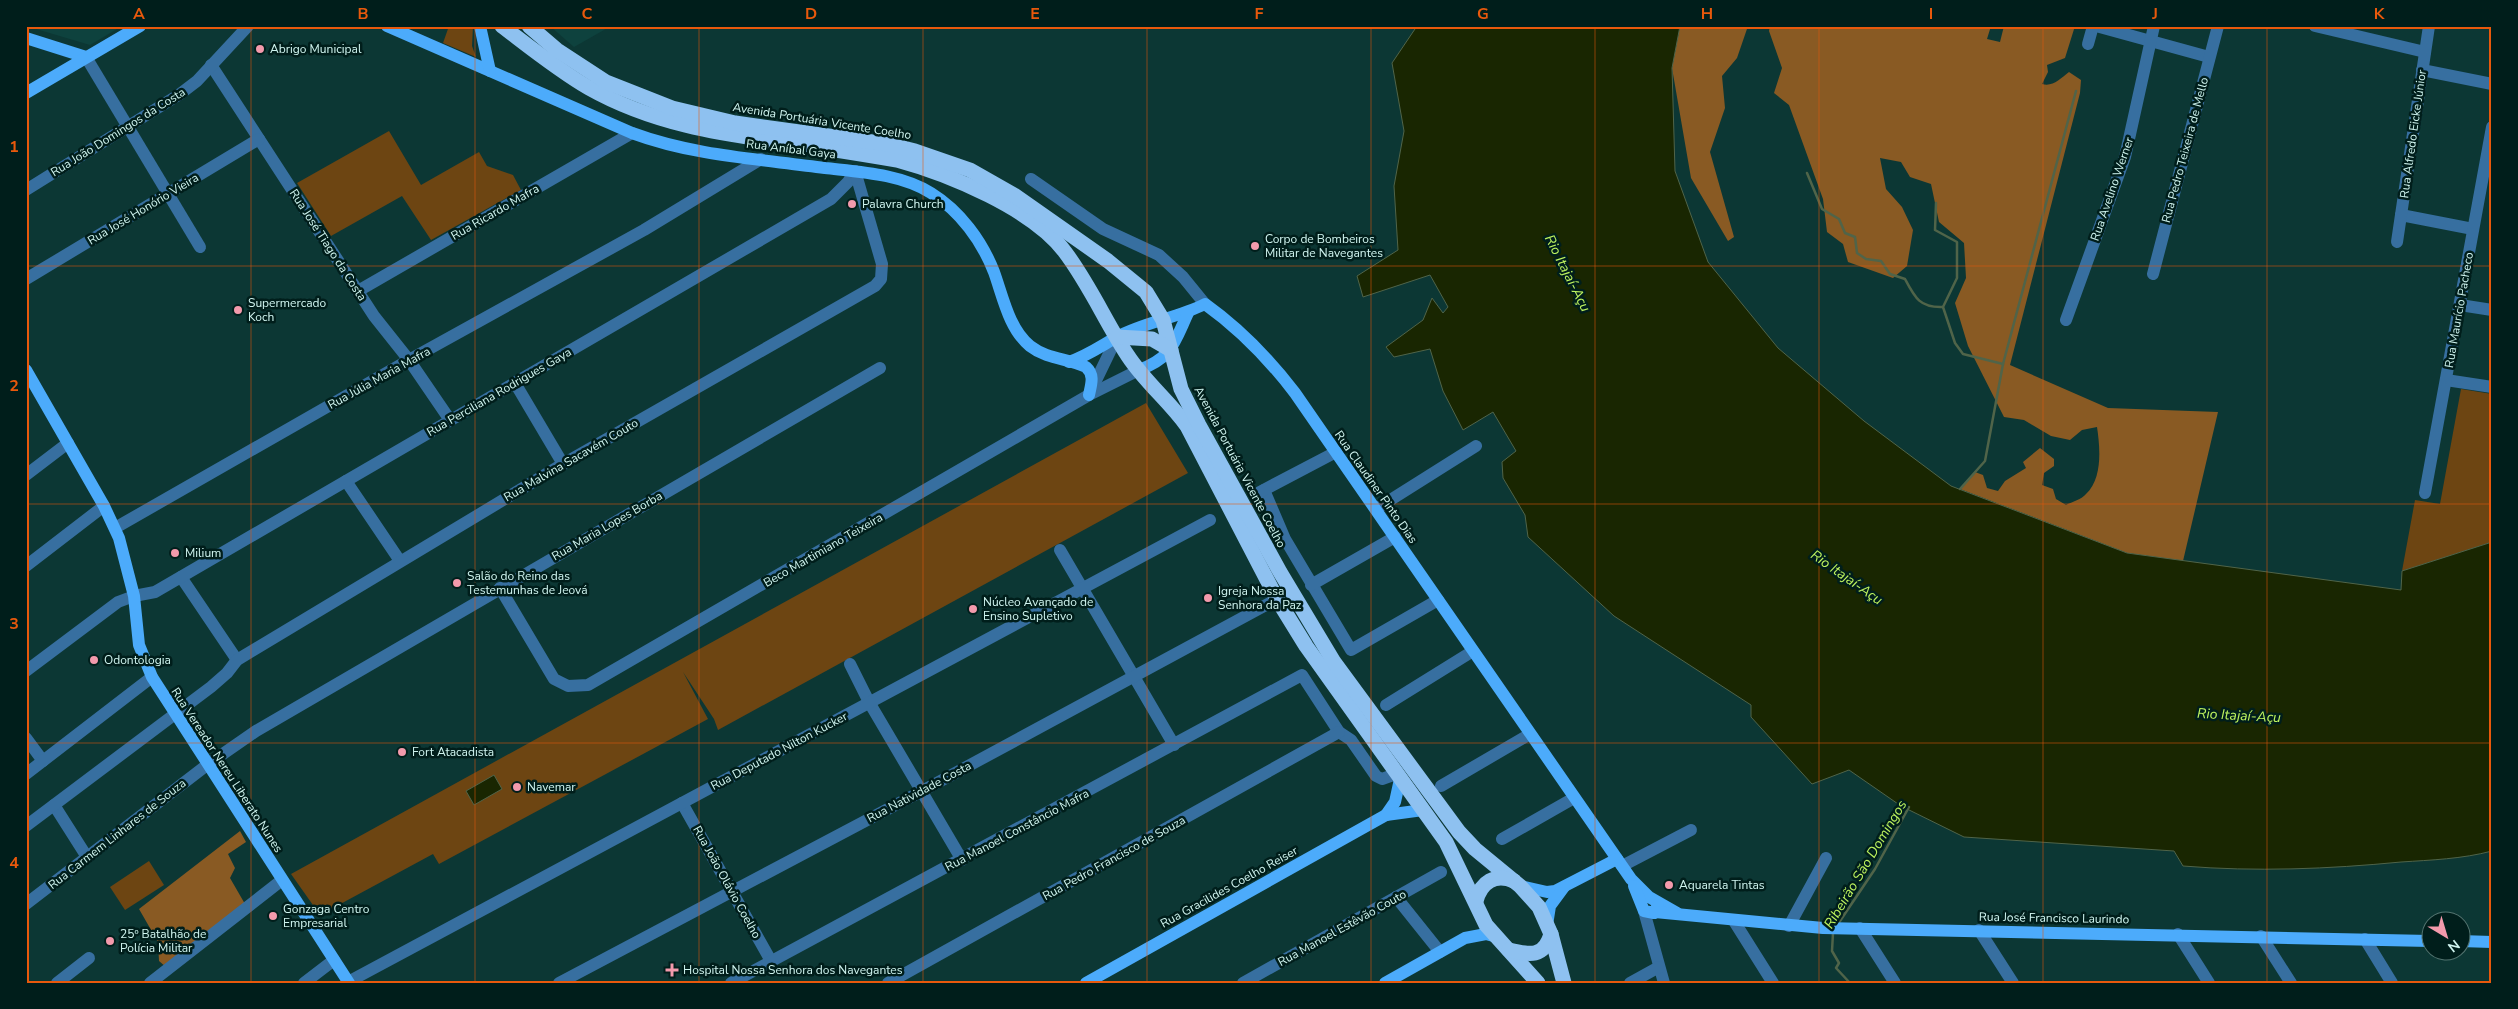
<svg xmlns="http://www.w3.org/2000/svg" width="2518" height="1009" viewBox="0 0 2518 1009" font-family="'Nunito Sans',sans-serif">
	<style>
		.built { fill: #0e423e }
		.green { fill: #6d4512 }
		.forest { fill: #895a23 }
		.water { fill: #192601; stroke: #506449 }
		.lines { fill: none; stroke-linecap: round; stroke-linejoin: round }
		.stream { stroke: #506449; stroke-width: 2.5 }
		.minor { stroke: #376fa0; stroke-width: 12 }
		.major { stroke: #4cabfb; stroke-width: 12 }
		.highway { stroke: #8ec1f0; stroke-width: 15 }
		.grid { fill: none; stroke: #e8590c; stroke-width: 1; stroke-opacity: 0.55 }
		.poi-dot { fill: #f39aac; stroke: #001e1b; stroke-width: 2 }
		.labels { text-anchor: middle; stroke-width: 5; stroke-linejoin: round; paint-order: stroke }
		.poi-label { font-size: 12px; fill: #d0f5f0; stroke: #001e1b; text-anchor: start }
		.street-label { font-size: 12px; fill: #d0f5f0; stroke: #001e1b }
		.water-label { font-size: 14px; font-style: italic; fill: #bef45f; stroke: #001e1b }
		.neatline { fill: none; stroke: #e8590c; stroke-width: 2 }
		.grid-label { font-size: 16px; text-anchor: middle; font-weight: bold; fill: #e8590c }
	</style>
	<rect width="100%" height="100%" fill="#0c3734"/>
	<!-- built -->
	<g class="built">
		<polygon points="26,26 122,26 90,45"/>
		<polygon points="550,26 611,26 574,47"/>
	</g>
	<!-- green -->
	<g class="green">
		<polygon points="449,26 473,26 472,46 476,57 443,43"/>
		<polygon points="389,131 421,185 479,152 487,166 513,175 521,190 431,240 402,196 331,236 297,183"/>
		<polygon points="2461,389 2492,394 2492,542 2402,571 2415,500 2440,504"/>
		<polygon points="1146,403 1188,473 718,730 714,719 683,672 708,719 439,864 433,854 320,915 291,874"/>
		<polygon points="149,861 164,885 125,910 110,887"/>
	</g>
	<!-- forest -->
	<g class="forest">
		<polygon points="1680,26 1748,26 1737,58 1722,76 1725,108 1710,152 1734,237 1728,241 1691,178 1672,68"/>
		<path d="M1770 26H1991L1987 39 2000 42 2004 26H2075L2065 58 2047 65 2048 72 2042 84C2053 87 2060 79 2069 72L2081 80 2080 93 2010 365 2108 408 2218 412 2183 561 2127 553 1960 489 1975 472 1983 475 1987 488 1998 491 2005 481 2026 468 2023 462 2040 448 2054 459V466L2044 473 2042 485 2053 489 2056 499 2066 505C2072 502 2082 499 2086 494 2103 478 2100 447 2097 427L2082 430 2070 440 2051 436 2024 420 2004 417 1968 346 1955 303 1966 278 1964 243 1939 222 1931 184 1910 177 1901 162 1880 158 1886 189 1902 207 1913 230 1907 266 1893 278 1848 262 1843 244 1827 232 1823 199 1789 105 1774 93 1782 68 1769 31Z"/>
		<polygon points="240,831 246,842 228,854 235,868 230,878 245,904 166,967 159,961 158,942 139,909"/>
	</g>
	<!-- water -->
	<g class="water">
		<path d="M1417 26H1680L1672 68 1675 171 1708 262 1778 348 1864 421 1951 486 2127 553 2401 590 2402 571 2492 542V851C2462 859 2431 860 2401 862 2329 869 2255 872 2183 866L2174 851 1964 837 1901 806 1849 770 1812 784 1751 717V705L1614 616 1528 537 1525 515 1503 478 1502 462 1516 451 1493 412 1463 430 1443 391 1430 349 1394 357 1386 347 1423 320 1432 298 1443 313 1448 307 1430 275 1363 297 1357 276 1398 250 1394 186 1404 131 1392 63Z"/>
		<polygon points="494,775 502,789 474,805 466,791"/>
	</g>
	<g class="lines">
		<!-- stream -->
		<g class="stream">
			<path d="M1807 173 1822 209 1839 219 1845 233 1855 237 1857 253 1866 259 1881 261 1890 274 1905 279C1915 298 1920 308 1943 307"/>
			<polyline points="1936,203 1935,230 1957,242 1957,278 1943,307 1955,343 1963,354 2003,364"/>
			<polyline points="1960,489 1985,461 2003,364 2076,91"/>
			<polyline points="1838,924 1875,869 1909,807"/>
			<polyline points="1833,933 1832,951 1839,963 1836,968 1850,983"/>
		</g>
		<!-- minor -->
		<g class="minor">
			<polyline points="2096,26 2209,57"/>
			<polyline points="2315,26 2425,52"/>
			<polyline points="2088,44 2093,26"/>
			<polyline points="86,57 200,247"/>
			<polyline points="211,65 374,316 409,360 450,420"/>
			<polyline points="2422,70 2492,84"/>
			<polyline points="1031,179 1103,229 1159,255 1183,277 1205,304"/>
			<polyline points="26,190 180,94 197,81 248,26"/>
			<polyline points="2401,215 2473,229"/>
			<polyline points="2397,242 2429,26"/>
			<polyline points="2153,274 2218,26"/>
			<polyline points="26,279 259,139"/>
			<polyline points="358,291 632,133"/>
			<polyline points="2460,305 2492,310"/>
			<polyline points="2066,320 2125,157 2154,26"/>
			<polyline points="2446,380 2492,387"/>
			<polyline points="515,383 563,464"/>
			<polyline points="1090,393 1117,337"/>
			<polyline points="26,475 68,443"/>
			<polyline points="346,481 400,561"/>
			<polyline points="1264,490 1285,539 1351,650 1438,600"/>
			<polyline points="2425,493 2492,127"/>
			<polyline points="1256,494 1336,452"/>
			<polyline points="1376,509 1476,446"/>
			<polyline points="115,528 409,360 644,230 761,159"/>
			<polyline points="1060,550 1174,745"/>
			<polyline points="26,566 104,506"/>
			<polyline points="181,577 237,660"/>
			<polyline points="1311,585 1395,537"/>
			<polyline points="500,588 554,679 568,686 588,685 1089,395 1139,370"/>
			<polyline points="850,664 869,702 962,860"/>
			<polyline points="26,671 118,602 134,596 155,592 831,199 848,182 855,171"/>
			<polyline points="1386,705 1473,651"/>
			<polyline points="26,738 43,761"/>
			<polyline points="26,774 152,677"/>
			<polyline points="1441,786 1530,734"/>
			<polyline points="682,803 771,961"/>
			<polyline points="54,805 87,857"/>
			<polyline points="26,826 211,687 227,673 237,660 563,464 875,286 881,279 882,264 855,171"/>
			<polyline points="1502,839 1574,798"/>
			<polyline points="1622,866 1691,830"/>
			<polyline points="1396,897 1440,952"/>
			<polyline points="26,904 207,765 256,731 880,368"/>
			<polyline points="1644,911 1664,983"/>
			<polyline points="1734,921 1773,983"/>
			<polyline points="1789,926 1826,858"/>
			<polyline points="1860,928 1895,983"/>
			<polyline points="1979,930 2013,983"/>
			<polyline points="2178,934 2209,983"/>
			<polyline points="2261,936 2291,983"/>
			<polyline points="2365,939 2392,983"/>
			<polyline points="348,982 1210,520"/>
			<polyline points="57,983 89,958"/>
			<polyline points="150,983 282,880"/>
			<polyline points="304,983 334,960"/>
			<polyline points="559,983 922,791 1277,599"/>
			<polyline points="731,983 1302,675 1339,732 1351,740 1376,776 1382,779 1396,774"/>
			<polyline points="888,983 1339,732"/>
			<polyline points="1243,983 1441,872"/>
			<polyline points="1630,983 1659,967"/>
		</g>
		<!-- major -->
		<g class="major">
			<path d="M387 26 632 133C694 156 760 159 825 168 860 172 901 174 931 193 960 211 982 241 994 272 1003 297 1009 329 1030 346 1048 360 1068 358 1086 367 1095 375 1091 385 1089 395"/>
			<polyline points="480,26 490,71"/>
			<polyline points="26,38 86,57"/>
			<polyline points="26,93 140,26"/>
			<path d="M1069 362C1087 356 1101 346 1117 337 1145 322 1177 318 1205 304 1240 329 1269 359 1295 393L1631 879 1649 897 1677 913"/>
			<polyline points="26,370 104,506 119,538 134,596 139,645 152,677 349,983"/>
			<path d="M1139 370C1172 358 1174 343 1188 313"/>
			<polyline points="1386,815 1395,802 1400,779"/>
			<polyline points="1520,886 1547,892 1555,891 1617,859"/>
			<polyline points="1634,886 1644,911 1654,913 1658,905"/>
			<polyline points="1655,912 1823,928 2430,941"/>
			<polyline points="1547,925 1550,906 1564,887"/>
			<polyline points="2460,941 2492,942"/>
			<polyline points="1086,983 1386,815 1423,810"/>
			<polyline points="1385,983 1465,938 1486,934 1497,937"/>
		</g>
		<!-- highway -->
		<g class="highway">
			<path d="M502 26C531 48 558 70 589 88 651 123 719 134 789 143 825 148 861 154 897 160 949 174 1033 209 1065 252 1090 285 1106 323 1128 356 1145 382 1169 401 1187 426L1277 599 1306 646 1446 842 1486 925 1538 983"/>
			<polyline points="529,26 557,50 606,82 672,108 735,123 887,144 915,151 970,170 1014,195 1108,261 1146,292 1163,320 1181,389 1199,425 1280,572 1334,662 1459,832 1475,849 1520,886 1539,907 1551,934 1564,983"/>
			<polyline points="1117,337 1152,339 1171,350"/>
			<path d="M1476 901C1481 882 1495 873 1514 881"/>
			<path d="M1509 950C1530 955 1544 958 1551 934"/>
		</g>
	</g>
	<!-- grid -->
	<path class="grid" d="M251 26V983M475 26V983M699 26V983M923 26V983M1147 26V983M1371 26V983M1595 26V983M1819 26V983M2043 26V983M2267 26V983M26 266H2492M26 504H2492M26 743H2492"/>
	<!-- markers -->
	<g class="poi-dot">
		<circle cx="260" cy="49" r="5"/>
		<circle cx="852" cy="204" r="5"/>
		<circle cx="1255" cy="246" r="5"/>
		<circle cx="238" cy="310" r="5"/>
		<circle cx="175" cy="553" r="5"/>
		<circle cx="457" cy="583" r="5"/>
		<circle cx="1208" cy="598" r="5"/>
		<circle cx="973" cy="609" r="5"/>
		<circle cx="94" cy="660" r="5"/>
		<circle cx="402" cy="752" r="5"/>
		<circle cx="517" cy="787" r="5"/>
		<circle cx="1669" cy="885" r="5"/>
		<circle cx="273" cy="916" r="5"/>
		<circle cx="110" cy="941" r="5"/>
		<path d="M669.5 962.5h5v5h5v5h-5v5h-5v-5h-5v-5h5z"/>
	</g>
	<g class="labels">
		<!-- poi labels -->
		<g class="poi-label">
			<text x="270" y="53">Abrigo Municipal</text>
			<text x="862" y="208">Palavra Church</text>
			<text x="1265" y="243">Corpo de Bombeiros<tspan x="1265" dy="14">Militar de Navegantes</tspan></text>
			<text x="248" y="307">Supermercado<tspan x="248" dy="14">Koch</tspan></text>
			<text x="185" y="557">Milium</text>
			<text x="467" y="580">Salão do Reino das<tspan x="467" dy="14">Testemunhas de Jeová</tspan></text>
			<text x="1218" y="595">Igreja Nossa<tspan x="1218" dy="14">Senhora da Paz</tspan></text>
			<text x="983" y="606">Núcleo Avançado de<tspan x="983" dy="14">Ensino Supletivo</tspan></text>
			<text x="104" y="664">Odontologia</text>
			<text x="412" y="756">Fort Atacadista</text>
			<text x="527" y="791">Navemar</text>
			<text x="1679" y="889">Aquarela Tintas</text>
			<text x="283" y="913">Gonzaga Centro<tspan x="283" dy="14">Empresarial</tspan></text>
			<text x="120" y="938">25º Batalhão de<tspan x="120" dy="14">Polícia Militar</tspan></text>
			<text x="683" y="974">Hospital Nossa Senhora dos Navegantes</text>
		</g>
		<!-- street labels -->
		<g class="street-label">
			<text transform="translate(822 121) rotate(9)" y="4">Avenida Portuária Vicente Coelho</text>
			<text transform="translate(118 132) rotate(-32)" y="4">Rua João Domingos da Costa</text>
			<text transform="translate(2413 134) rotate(-82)" y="4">Rua Alfredo Eicke Júnior</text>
			<text transform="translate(791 149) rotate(7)" y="4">Rua Aníbal Gaya</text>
			<text transform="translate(2185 150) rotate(-75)" y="4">Rua Pedro Teixeira de Mello</text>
			<text transform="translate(2112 189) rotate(-71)" y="4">Rua Avelino Werner</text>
			<text transform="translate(143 209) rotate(-31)" y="4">Rua José Honório Vieira</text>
			<text transform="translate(495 212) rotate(-30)" y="4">Rua Ricardo Mafra</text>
			<text transform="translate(328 245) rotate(57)" y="4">Rua José Tiago da Costa</text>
			<text transform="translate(2459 310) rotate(-80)" y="4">Rua Maurício Pacheco</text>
			<text transform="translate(379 378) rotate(-29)" y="4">Rua Júlia Maria Mafra</text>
			<text transform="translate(499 392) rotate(-30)" y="4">Rua Perciliana Rodrigues Gaya</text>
			<text transform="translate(571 460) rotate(-30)" y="4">Rua Malvina Sacavém Couto</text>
			<text transform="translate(1240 467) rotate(62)" y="4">Avenida Portuária Vicente Coelho</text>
			<text transform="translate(1376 487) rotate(55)" y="4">Rua Claudiner Pinto Dias</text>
			<text transform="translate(607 526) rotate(-30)" y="4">Rua Maria Lopes Borba</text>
			<text transform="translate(823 550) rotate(-30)" y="4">Beco Martimiano Teixeira</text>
			<text transform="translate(779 751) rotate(-28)" y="4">Rua Deputado Nilton Kucker</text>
			<text transform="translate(227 770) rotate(57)" y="4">Rua Vereador Nereu Liberato Nunes</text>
			<text transform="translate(919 792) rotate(-28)" y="4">Rua Natividade Costa</text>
			<text transform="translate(1017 830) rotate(-28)" y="4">Rua Manoel Constâncio Mafra</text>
			<text transform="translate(117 834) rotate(-38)" y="4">Rua Carmem Linhares de Souza</text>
			<text transform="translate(1114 858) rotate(-29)" y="4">Rua Pedro Francisco de Souza</text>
			<text transform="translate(727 882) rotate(61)" y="4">Rua João Olávio Coelho</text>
			<text transform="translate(1229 887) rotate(-29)" y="4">Rua Gracilides Coelho Reiser</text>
			<text transform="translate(2054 918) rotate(1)" y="4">Rua José Francisco Laurindo</text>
			<text transform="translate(1342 928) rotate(-29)" y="4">Rua Manoel Estêvão Couto</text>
		</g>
		<!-- water labels -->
		<g class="water-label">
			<text transform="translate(1568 273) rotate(63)" y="5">Rio Itajaí-Açu</text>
			<text transform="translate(1847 577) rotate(35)" y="5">Rio Itajaí-Açu</text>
			<text transform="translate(2239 715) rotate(3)" y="5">Rio Itajaí-Açu</text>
			<text transform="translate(1865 864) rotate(-59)" y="5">Ribeirão São Domingos</text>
		</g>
	</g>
	<!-- border -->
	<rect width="2518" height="1009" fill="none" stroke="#001e1b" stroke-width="55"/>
	<!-- north arrow -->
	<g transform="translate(2446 936) rotate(142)"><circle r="24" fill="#001e1b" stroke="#537470"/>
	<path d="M0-4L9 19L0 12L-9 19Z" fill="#f39aac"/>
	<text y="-8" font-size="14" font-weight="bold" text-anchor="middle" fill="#d0f5f0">N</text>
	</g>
	<rect x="28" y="28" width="2462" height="954" class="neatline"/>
	<g class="grid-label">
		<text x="139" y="19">A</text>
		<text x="363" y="19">B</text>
		<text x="587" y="19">C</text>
		<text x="811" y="19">D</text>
		<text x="1035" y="19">E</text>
		<text x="1259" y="19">F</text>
		<text x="1483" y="19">G</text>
		<text x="1707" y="19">H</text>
		<text x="1931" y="19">I</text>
		<text x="2155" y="19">J</text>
		<text x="2379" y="19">K</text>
		<text x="14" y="152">1</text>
		<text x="14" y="391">2</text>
		<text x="14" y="629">3</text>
		<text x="14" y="868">4</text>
	</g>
</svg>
